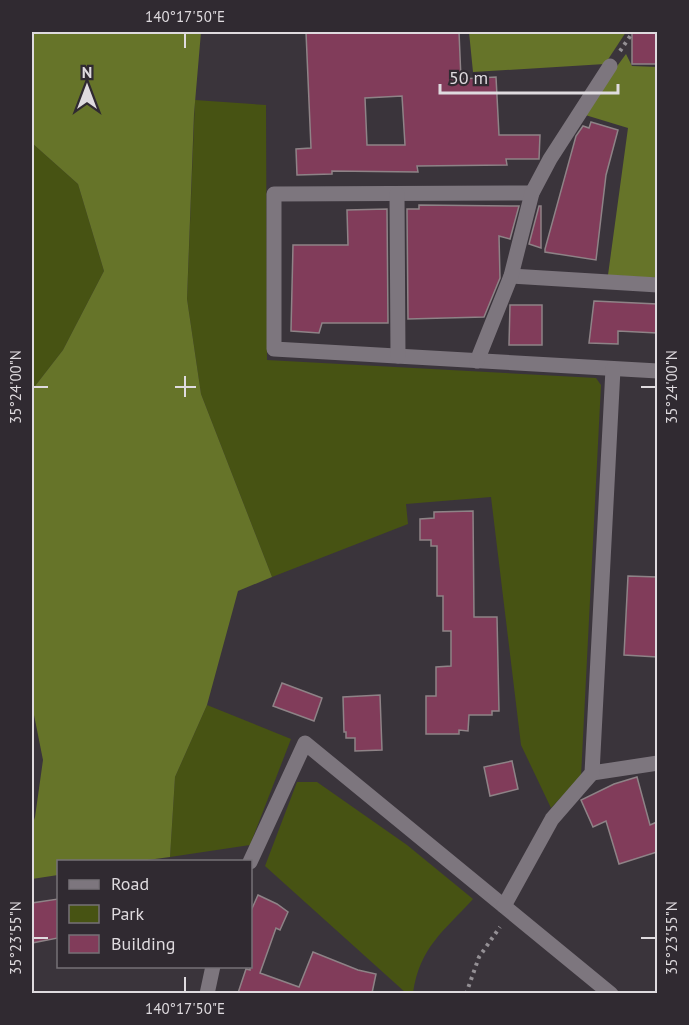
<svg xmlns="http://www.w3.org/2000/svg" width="689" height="1025" viewBox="0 0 689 1025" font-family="'PT Sans',sans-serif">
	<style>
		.green { fill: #475313 }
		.forest { fill: #667429 }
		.building { fill: #813c5a; stroke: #8e8387; stroke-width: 1.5; fill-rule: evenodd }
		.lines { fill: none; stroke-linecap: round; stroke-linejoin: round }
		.path { stroke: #949095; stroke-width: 4; stroke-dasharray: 3 4.5; stroke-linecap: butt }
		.minor { stroke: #7d767e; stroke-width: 15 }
		.ticks { fill: none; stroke: #dfdbdf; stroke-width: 2 }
		.neatline { fill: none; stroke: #dfdbdf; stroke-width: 2 }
		.ticks-label { font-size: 15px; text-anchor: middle; fill: #dfdbdf }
	</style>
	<rect width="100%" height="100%" fill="#3a343b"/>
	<!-- green -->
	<g class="green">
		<polygon points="195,100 266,105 267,360 596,378 601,385 581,776 551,808 521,745 491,497 406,504 408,524 272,577 201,394 187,299"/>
		<polygon points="32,143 78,184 104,271 63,350 32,390"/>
		<polygon points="207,705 291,739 250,845 170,857 175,777"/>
		<path d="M297 782H317L407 845 473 899C443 932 420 947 413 993H406L265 866Z"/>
	</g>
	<!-- forest -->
	<g class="forest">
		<polygon points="32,32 201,32 194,114 187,299 201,394 272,577 238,591 207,705 175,777 170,857 140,861 58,862 58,875 32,879 32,826 35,817 43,760 32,705 32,390 63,350 104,271 78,184 32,143"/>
		<polygon points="469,32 626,32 605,64 473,72"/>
		<polygon points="626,54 632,66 657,67 657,278 608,275 628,128 582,114"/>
	</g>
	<!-- building -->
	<g class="building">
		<path d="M306 32H459L461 79 496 77 499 135H540L539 159H506L507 165 417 166 418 172 332 171V174L297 175 296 149 311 148ZM402 96 405 145H367L365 98Z"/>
		<rect x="632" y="32" width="25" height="32"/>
		<polygon points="591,122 618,130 606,175 596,260 545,252 545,249 576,136 583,126 589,128"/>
		<polygon points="419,205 519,206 510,239 499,236 500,278 484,317 408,319 407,209 419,209"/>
		<polygon points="539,206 541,206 541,248 529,244"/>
		<polygon points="387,209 388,323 322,323 319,333 291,331 293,245 348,245 347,210"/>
		<polygon points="594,301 657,304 657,333 618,331 618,344 589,343"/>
		<polygon points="510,305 542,305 542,345 509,345"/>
		<polygon points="473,511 474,617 497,617 499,711 492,711 492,715 469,715 468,731 459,730 459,734 426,734 426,696 436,696 436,667 451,666 451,631 443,631 443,596 437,596 437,546 431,546 431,540 420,540 420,519 434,518 434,512"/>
		<polygon points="628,576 657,577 657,657 624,655"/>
		<polygon points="282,683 322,698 314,721 273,706"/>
		<polygon points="380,695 382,750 355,751 355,738 346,738 346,732 344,732 343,697"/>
		<polygon points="512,761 518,789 490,796 484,767"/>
		<polygon points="637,777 650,825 657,822 657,852 619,864 606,821 593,827 581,800 614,784"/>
		<polygon points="258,895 277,904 288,912 280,930 276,928 260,973 299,987 313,952 358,970 376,974 372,993 238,993 246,969 250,970 250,913"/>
		<polygon points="58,899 58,938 32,943 32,903"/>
	</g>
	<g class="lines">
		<!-- path -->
		<g class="path">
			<polyline points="620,51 633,32"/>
			<polyline points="466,994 479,957 500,927"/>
		</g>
		<!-- minor -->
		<g class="minor">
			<polyline points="532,193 274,194 274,349 658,371"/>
			<polyline points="397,194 398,356"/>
			<polyline points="511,276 658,285"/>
			<polyline points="477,361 511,276 532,193 550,159 610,66"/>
			<polyline points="592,773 658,763"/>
			<polyline points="250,862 305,743 611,994"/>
			<polyline points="504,906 552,819 592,773 613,369"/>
			<polyline points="207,994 213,966"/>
		</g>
	</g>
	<!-- ticks -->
	<path class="ticks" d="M185 33V48M185 376V397M33 387H48M175 387H196M641 387H656M33 938H48M641 938H656M185 977V992"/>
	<!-- border -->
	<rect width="689" height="1025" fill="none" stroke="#302a31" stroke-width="66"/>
	<!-- legend -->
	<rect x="57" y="860" width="195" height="108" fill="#302a31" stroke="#767177" stroke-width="1.5"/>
	<rect x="69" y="880" width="30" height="9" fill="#7d767e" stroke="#767177" stroke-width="1.5"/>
	<text x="111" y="890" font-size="18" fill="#dfdbdf">Road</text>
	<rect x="69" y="905" width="30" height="18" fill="#475313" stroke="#767177" stroke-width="1.5"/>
	<text x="111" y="920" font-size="18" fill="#dfdbdf">Park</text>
	<rect x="69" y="935" width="30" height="18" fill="#813c5a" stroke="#767177" stroke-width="1.5"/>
	<text x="111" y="950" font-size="18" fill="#dfdbdf">Building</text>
	<!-- north arrow -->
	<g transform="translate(87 87)" stroke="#302a31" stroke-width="4.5" paint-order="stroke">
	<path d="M0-4.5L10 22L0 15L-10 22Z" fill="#dfdbdf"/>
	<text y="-9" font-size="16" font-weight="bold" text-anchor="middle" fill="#dfdbdf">N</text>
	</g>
	<!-- scale -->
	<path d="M440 84v9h178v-9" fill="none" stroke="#dfdbdf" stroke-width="3"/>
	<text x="449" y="84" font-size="18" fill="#dfdbdf" stroke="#302a31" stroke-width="4.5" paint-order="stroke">50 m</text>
	<rect x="33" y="33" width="623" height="959" class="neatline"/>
	<g class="ticks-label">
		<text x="185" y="22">140°17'50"E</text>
		<text transform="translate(16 387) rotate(-90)" y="5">35°24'00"N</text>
		<text transform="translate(672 387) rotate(-90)" y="5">35°24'00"N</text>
		<text transform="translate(16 938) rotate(-90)" y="5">35°23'55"N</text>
		<text transform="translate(672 938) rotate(-90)" y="5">35°23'55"N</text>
		<text x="185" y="1014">140°17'50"E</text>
	</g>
</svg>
